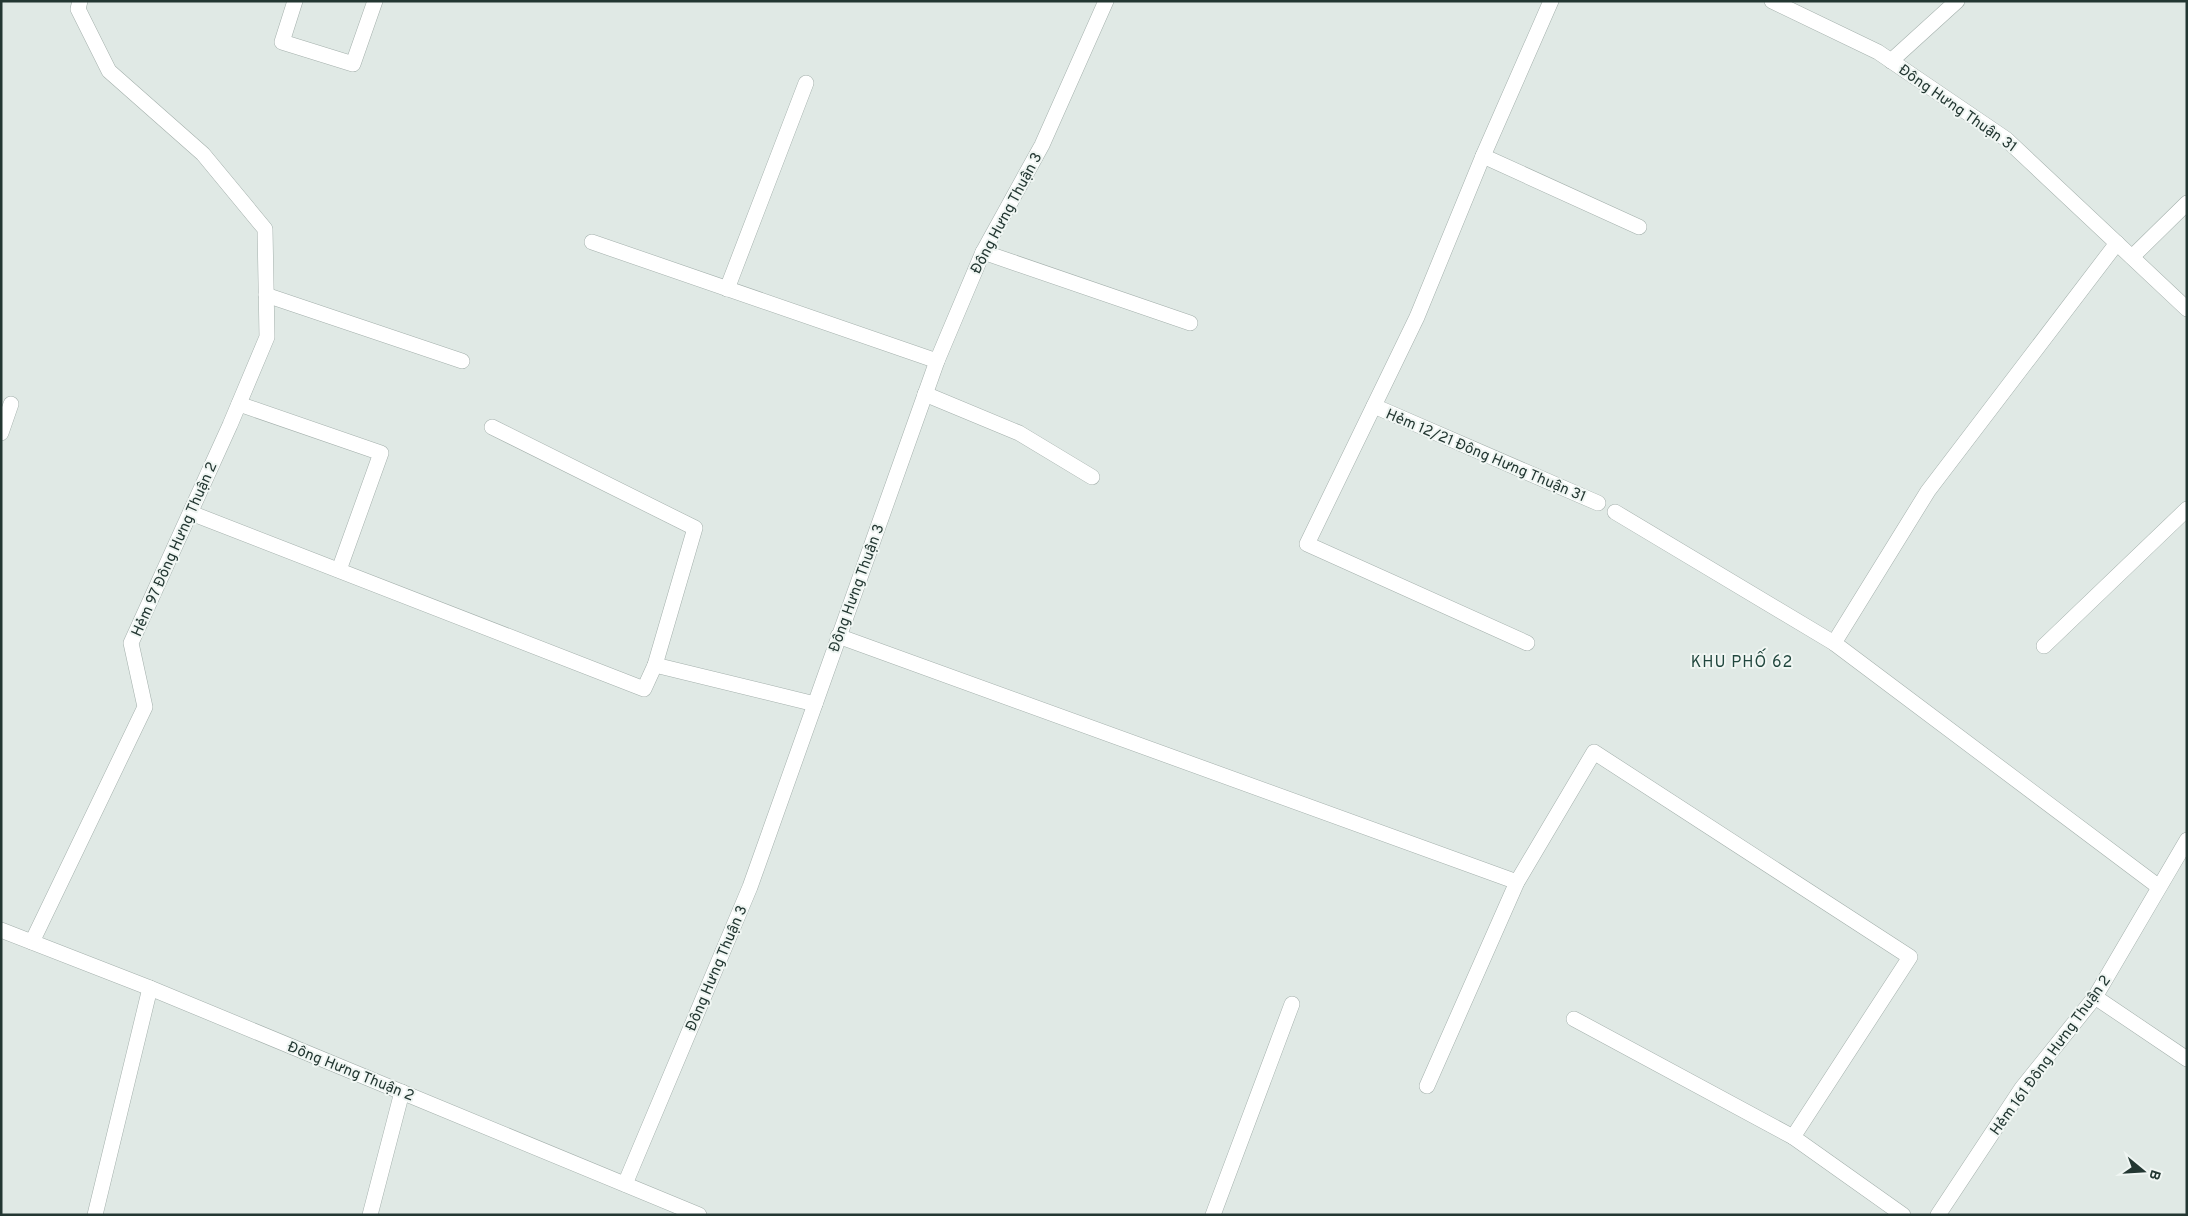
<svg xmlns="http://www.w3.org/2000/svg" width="2188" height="1216" viewBox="0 0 2188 1216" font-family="Overpass,sans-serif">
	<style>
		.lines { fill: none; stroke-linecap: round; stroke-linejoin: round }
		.service-casing { stroke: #a4b0ac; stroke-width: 16 }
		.minor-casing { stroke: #a4b0ac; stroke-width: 16 }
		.service { stroke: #fff; stroke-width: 15 }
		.minor { stroke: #fff; stroke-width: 15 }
		.labels { text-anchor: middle; stroke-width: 4; stroke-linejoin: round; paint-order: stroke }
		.street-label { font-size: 15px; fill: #233732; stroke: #f0f6f3 }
		.neighbourhood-label { font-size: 16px; letter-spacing: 1px; fill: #21473e; stroke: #f0f6f3 }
	</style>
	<rect width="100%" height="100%" fill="#e0e9e5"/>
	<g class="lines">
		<!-- service casing -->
		<g class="service-casing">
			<g id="service">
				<polyline points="295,1 282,42 353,64 375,1"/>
				<polyline points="1891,61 1957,1"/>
				<polyline points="1483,156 1639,227"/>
				<polyline points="592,242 937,361"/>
				<polyline points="983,252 1190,323"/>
				<polyline points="2132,257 2187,203"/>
				<polyline points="727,289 806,83"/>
				<polyline points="266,295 462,361"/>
				<polyline points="925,394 1019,433 1092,477"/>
				<polyline points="239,404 381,453 339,570"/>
				<polyline points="1374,406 1598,503"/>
				<polyline points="492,427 695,528 655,665"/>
				<polyline points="1615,512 1834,643 2159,887"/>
				<polyline points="191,513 644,689 655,665 815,704"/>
				<polyline points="1527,643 1307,544 1417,317 1483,156 1551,1"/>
				<polyline points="1834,643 1928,491 2117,243"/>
				<polyline points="2095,997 2187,1059"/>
				<polyline points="1574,1019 1793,1137 1903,1215"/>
				<polyline points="95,1215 150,988"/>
				<polyline points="370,1215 402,1092"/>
			</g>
		</g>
		<!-- minor casing -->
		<g class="minor-casing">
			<g id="minor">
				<polyline points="1772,1 1878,52 2006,139 2187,309"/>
				<polyline points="1,433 11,404"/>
				<polyline points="838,636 1517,882"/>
				<polyline points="2044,646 2187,509"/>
				<polyline points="1,930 150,988 699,1215"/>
				<polyline points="32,942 145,707 131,643 230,425 267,337 265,229 203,154 109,71 78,9 80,1"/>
				<polyline points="1427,1086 1517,882 1594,752 1910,957 1793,1137"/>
				<polyline points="625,1184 750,887 937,361 983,252 1042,145 1106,1"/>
				<polyline points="1213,1215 1292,1004"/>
				<polyline points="1938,1215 2022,1088 2095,997 2187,840"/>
			</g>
		</g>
		<!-- service -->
		<use href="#service" class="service"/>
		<!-- minor -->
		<use href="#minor" class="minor"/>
	</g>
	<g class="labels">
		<!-- street labels -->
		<g class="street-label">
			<text transform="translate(1958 108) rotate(35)" y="5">Đông Hưng Thuận 31</text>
			<text transform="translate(1006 213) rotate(-62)" y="5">Đông Hưng Thuận 3</text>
			<text transform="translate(1486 455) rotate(23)" y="5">Hẻm 12/21 Đông Hưng Thuận 31</text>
			<text transform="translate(174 549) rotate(-66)" y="5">Hẻm 97 Đông Hưng Thuận 2</text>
			<text transform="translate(856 588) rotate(-70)" y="5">Đông Hưng Thuận 3</text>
			<text transform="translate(716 968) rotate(-67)" y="5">Đông Hưng Thuận 3</text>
			<text transform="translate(2050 1055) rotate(-54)" y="5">Hẻm 161 Đông Hưng Thuận 2</text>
			<text transform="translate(351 1071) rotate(22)" y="5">Đông Hưng Thuận 2</text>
		</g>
		<!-- neighbourhood labels -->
		<g class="neighbourhood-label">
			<text x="1742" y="667">KHU PHỐ 62</text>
		</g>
	</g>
	<!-- border -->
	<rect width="2188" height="1216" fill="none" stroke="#233732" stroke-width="5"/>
	<!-- north arrow -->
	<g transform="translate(2143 1171) rotate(108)" stroke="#f0f6f3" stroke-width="4" paint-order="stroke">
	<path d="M0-4L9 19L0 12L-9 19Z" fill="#233732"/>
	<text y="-8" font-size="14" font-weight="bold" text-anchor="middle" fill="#233732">B</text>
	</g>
</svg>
